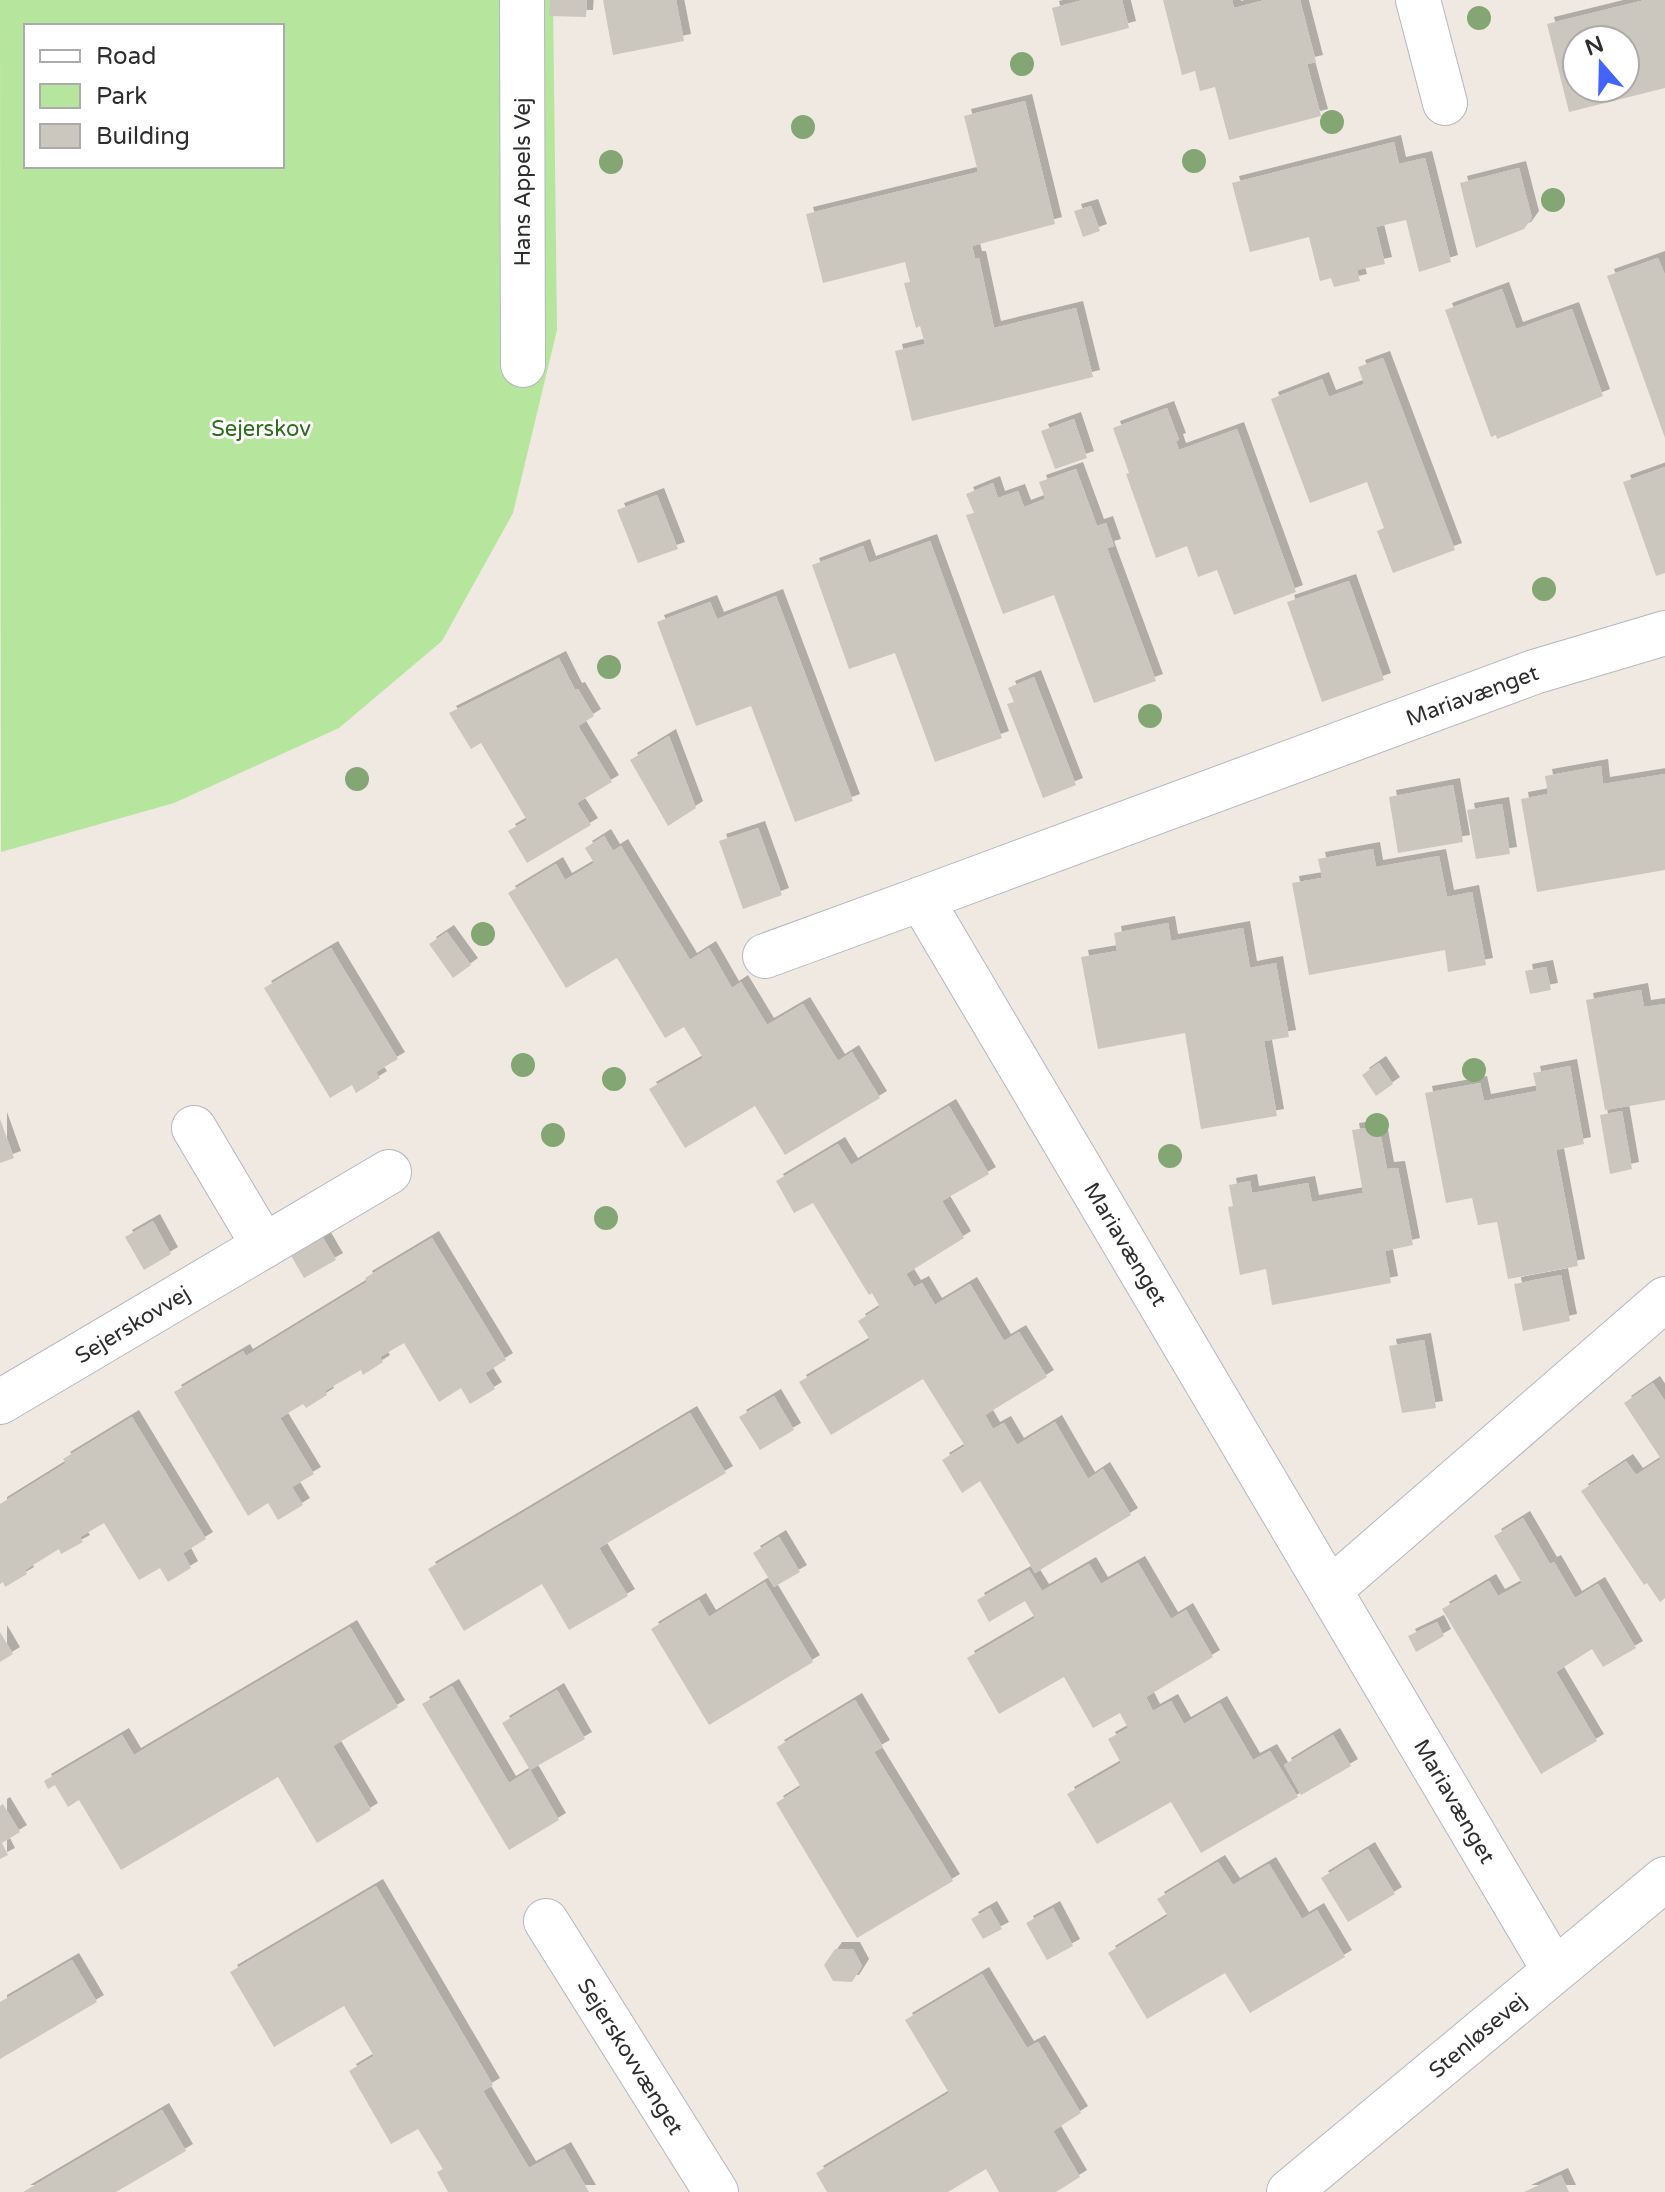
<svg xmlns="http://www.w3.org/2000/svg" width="1665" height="2192" viewBox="0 0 1665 2192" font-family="'Varela Round',sans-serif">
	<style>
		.green { fill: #b6e59e; fill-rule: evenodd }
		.building { fill: #cbc7bf; fill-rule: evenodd; filter: url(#shadow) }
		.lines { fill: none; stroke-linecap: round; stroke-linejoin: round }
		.minor-casing { stroke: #b4b7c1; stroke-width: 46 }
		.minor { stroke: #fff; stroke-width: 44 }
		.tree { fill: #84a574 }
		.labels { text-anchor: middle; stroke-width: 6; stroke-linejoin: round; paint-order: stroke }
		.street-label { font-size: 22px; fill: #2e2e2e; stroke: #fff }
		.park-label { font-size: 22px; fill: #2c6e1b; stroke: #fff }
	</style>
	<defs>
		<filter id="shadow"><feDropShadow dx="7" dy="-7" stdDeviation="0" flood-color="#0004"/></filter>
	</defs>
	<rect width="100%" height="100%" fill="#efe9e1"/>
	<!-- green -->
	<path class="green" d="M0 0H553L557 330 513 513 442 641 339 728 174 803 1 852ZM26 26H282V166H26Z"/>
	<!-- building -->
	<g class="building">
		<polygon points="550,0 587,0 586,17 549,16"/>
		<polygon points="603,0 676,0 684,41 613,55"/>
		<polygon points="1083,0 1122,0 1129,28 1061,46 1052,8"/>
		<polygon points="1163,0 1232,0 1234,8 1265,0 1300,0 1316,62 1307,64 1321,116 1229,140 1215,87 1200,91 1195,71 1182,75"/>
		<path d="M1645 0H1665V88L1569 112 1547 24ZM1577 40H1625V88H1577Z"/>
		<polygon points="1025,101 1055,224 972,246 975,258 979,258 994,328 1076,308 1093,377 912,421 895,351 925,344 920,326 916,328 904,283 910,282 905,262 823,283 806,214 978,172 964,116"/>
		<polygon points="1394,142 1399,164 1425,158 1451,262 1419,272 1406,220 1376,227 1385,264 1357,270 1360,281 1334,287 1331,278 1320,281 1309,237 1250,252 1232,183"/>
		<polygon points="1519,168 1532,218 1524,229 1476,248 1460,183"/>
		<polygon points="1091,206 1100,231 1083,237 1074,211"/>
		<polygon points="1658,258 1665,275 1665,438 1607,276"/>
		<polygon points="1502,289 1516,329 1572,309 1603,396 1497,439 1496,435 1491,437 1445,310"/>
		<polygon points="1383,358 1455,550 1393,573 1377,531 1384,528 1367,482 1310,503 1271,399 1322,379 1329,397 1364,384 1358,367"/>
		<polygon points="1167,408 1179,440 1176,441 1179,450 1237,429 1296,592 1234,615 1217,570 1198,577 1187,546 1156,558 1126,474 1129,473 1113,428"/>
		<polygon points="1074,419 1087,458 1055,469 1041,431"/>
		<polygon points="1665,467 1665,573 1656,576 1623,482"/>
		<polygon points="1076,469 1097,526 1106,523 1114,546 1107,548 1156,681 1094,703 1054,595 1003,614 966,515 974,513 966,494 993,483 998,498 1018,491 1024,507 1045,499 1039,482"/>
		<polygon points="657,495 678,549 638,563 617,510"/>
		<polygon points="930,541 1002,738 935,762 895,653 849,669 812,565 863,546 869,563"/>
		<polygon points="1349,581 1384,680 1322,702 1287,602"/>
		<polygon points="776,596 853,801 795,822 751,706 696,726 657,622 710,602 717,619"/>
		<polygon points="559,658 575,690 578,689 594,716 578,726 612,782 577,803 591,825 527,863 508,831 527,820 481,743 471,749 449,713"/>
		<polygon points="1034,677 1076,785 1043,798 1007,704 1014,702 1008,688"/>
		<polygon points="669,736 696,808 668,826 630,760"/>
		<polygon points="1601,766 1603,784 1665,774 1665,870 1537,892 1521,799 1548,794 1545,776"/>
		<polygon points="1453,785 1463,842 1398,853 1389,797"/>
		<polygon points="1502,804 1510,854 1476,859 1467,810"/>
		<polygon points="758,828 782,895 743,909 719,841"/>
		<polygon points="604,836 613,851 621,846 690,960 709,948 732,988 741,982 767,1025 803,1004 838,1061 852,1052 880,1098 785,1155 755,1106 685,1148 649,1089 703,1058 684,1027 665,1038 617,958 566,988 508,893 556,864 565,880 594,863 585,848"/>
		<polygon points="1373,849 1376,867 1439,856 1447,897 1472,892 1486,965 1448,972 1445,950 1309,975 1292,883 1322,878 1318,859"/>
		<polygon points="1168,923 1171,941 1243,928 1250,968 1276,963 1289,1037 1264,1041 1277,1116 1201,1129 1185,1033 1098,1049 1081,957 1117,951 1114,933"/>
		<polygon points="447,932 471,965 453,978 429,944"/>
		<polygon points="331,948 398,1059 376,1072 380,1078 356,1093 352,1085 330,1098 264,988"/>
		<polygon points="1546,967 1551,990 1530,994 1525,971"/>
		<polygon points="1641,990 1644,1007 1665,1004 1665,1100 1605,1110 1586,1000"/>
		<polygon points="1379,1063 1393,1084 1376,1096 1362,1075"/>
		<polygon points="1570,1066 1584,1144 1556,1150 1578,1266 1508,1279 1497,1222 1478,1225 1472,1198 1446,1203 1425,1093 1480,1083 1484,1101 1537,1091 1533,1073"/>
		<polygon points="949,1106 989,1174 942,1201 964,1238 906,1274 914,1287 922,1283 935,1305 970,1284 1004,1341 1019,1332 1047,1377 985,1415 993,1429 1004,1423 1017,1445 1055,1422 1088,1479 1103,1469 1131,1515 1035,1573 980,1481 962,1493 942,1460 965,1446 923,1379 831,1435 799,1382 870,1340 858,1321 880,1307 872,1293 869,1295 813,1203 794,1213 776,1181 838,1144 851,1165"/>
		<polygon points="1622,1111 1632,1169 1610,1174 1600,1115"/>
		<polygon points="0,1119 14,1158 0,1163"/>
		<polygon points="1379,1126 1387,1169 1398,1168 1413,1245 1385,1251 1391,1283 1272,1305 1266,1269 1240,1275 1228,1207 1233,1206 1229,1185 1250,1181 1252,1193 1308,1183 1312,1202 1363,1193 1352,1130"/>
		<polygon points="153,1221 171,1254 144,1270 125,1237"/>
		<polygon points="322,1236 336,1260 304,1278 290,1254"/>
		<polygon points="432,1238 506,1360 485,1373 495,1389 470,1404 461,1388 439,1402 404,1343 380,1357 383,1362 363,1375 361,1370 325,1391 327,1395 306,1408 303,1404 280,1418 314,1474 292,1487 303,1505 278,1520 268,1503 248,1516 174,1392 243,1351 246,1356 367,1282 365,1278"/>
		<polygon points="1561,1275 1570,1321 1523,1331 1514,1284"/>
		<polygon points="1424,1340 1436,1408 1402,1413 1389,1346"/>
		<polygon points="1653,1383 1665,1401 1665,1598 1660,1602 1647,1583 1644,1585 1581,1491 1626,1461 1636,1475 1661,1459 1624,1403"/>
		<polygon points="774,1396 794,1430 760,1450 739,1417"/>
		<polygon points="690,1413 726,1473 599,1548 628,1596 569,1630 542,1584 464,1631 428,1569"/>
		<polygon points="132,1417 206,1539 183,1553 191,1568 168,1582 160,1568 139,1580 104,1523 80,1537 83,1542 61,1554 59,1549 25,1570 27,1574 5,1587 3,1582 0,1584 0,1504 66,1463 63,1459"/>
		<polygon points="1523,1518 1550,1564 1554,1562 1575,1598 1598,1584 1636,1648 1603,1667 1592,1649 1556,1672 1597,1741 1541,1774 1442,1609 1489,1581 1498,1596 1522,1583 1494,1536"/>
		<polygon points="779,1537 800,1572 774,1587 753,1553"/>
		<polygon points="1138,1563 1171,1619 1186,1610 1213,1657 1146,1697 1153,1711 1171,1701 1184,1724 1220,1703 1253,1760 1270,1751 1298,1797 1201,1853 1171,1802 1097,1844 1067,1794 1121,1763 1108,1739 1128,1728 1120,1713 1093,1728 1064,1677 999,1714 967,1658 1035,1618 1025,1601 989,1622 977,1600 1029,1570 1042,1591 1089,1564 1101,1584"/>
		<polygon points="765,1582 813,1662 709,1725 651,1629 699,1600 709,1617"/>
		<polygon points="1437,1622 1444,1636 1416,1652 1408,1636"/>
		<polygon points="350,1627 398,1707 333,1746 371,1810 317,1843 278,1777 121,1870 79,1800 68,1807 55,1785 48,1789 44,1781 122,1735 134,1755"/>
		<polygon points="0,1632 13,1654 0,1662"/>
		<polygon points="452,1686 509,1783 530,1770 559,1820 509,1850 422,1704"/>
		<polygon points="557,1690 585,1739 530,1770 502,1723"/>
		<polygon points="855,1700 883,1747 874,1752 953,1881 857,1938 776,1803 801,1787 777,1747"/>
		<polygon points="1333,1735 1351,1766 1301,1795 1284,1765"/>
		<polygon points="3,1804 20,1832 2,1843 8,1855 0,1859 0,1806"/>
		<polygon points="1368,1849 1395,1894 1348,1922 1321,1878"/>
		<polygon points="1218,1862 1233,1885 1269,1864 1302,1919 1317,1910 1345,1957 1250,2013 1225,1973 1147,2019 1108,1953 1168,1916 1157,1899"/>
		<polygon points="376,1886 493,2085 483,2091 529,2168 564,2149 589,2192 448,2192 437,2172 443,2169 418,2129 391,2144 349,2071 374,2056 344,2006 274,2047 230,1972"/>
		<polygon points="990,1908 1002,1929 983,1939 971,1919"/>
		<polygon points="1053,1908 1073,1946 1047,1960 1026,1923"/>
		<polygon points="835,1949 853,1949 862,1966 852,1982 833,1981 824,1965"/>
		<polygon points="72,1960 97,2002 0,2059 0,2002"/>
		<polygon points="982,1974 1027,2048 1038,2042 1081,2113 1053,2131 1080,2177 1056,2192 999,2192 986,2169 948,2192 827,2192 816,2173 949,2093 905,2020"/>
		<polygon points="162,2110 186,2151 116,2192 23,2192"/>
		<polygon points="1561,2175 1569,2192 1524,2192"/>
	</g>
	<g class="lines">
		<!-- minor casing -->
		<g class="minor-casing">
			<g id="minor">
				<polyline points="522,0 523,365"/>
				<polyline points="1418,0 1445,103"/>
				<polyline points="765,956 921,899"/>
				<polyline points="194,1128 264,1246"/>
				<polyline points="0,1402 389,1172"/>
				<polyline points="1331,1589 1665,1299"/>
				<polyline points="546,1921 716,2192"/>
				<polyline points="1554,1970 921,899 1534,672 1665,633"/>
				<polyline points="1289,2192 1665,1879"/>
			</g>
		</g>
		<!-- minor -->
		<use href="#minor" class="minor"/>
	</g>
	<!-- trees -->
	<g class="tree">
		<circle cx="1479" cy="18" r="12"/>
		<circle cx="1022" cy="64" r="12"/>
		<circle cx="1332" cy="122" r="12"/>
		<circle cx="803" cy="127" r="12"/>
		<circle cx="1194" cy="161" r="12"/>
		<circle cx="611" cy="162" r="12"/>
		<circle cx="1553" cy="200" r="12"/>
		<circle cx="1544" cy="589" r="12"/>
		<circle cx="609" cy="667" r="12"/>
		<circle cx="1150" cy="716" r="12"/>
		<circle cx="357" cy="779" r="12"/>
		<circle cx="483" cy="934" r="12"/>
		<circle cx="523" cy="1065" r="12"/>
		<circle cx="1474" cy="1070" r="12"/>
		<circle cx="614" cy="1079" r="12"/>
		<circle cx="1377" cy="1125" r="12"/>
		<circle cx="553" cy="1135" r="12"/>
		<circle cx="1170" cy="1156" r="12"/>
		<circle cx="606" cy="1218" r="12"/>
	</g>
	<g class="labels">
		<!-- street labels -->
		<g class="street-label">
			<text transform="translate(522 182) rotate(-90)" y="8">Hans Appels Vej</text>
			<text transform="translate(1472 695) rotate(-20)" y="8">Mariavænget</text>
			<text transform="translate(1126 1244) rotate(59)" y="8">Mariavænget</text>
			<text transform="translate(132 1324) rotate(-31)" y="8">Sejerskovvej</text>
			<text transform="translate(1455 1801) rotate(60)" y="8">Mariavænget</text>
			<text transform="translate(1477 2035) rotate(-40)" y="8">Stenløsevej</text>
			<text transform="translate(631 2056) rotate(58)" y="8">Sejerskovvænget</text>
		</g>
		<!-- park labels -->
		<g class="park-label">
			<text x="261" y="436">Sejerskov</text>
		</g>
	</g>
	<!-- legend -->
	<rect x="24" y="24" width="260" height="144" fill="#ffffff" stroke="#ababab" stroke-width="2"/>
	<rect x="40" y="50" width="40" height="12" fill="#ffffff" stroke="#ababab" stroke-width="2"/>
	<text x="96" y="64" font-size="24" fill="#2e2e2e">Road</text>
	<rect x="40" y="84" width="40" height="24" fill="#b6e59e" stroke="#ababab" stroke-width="2"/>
	<text x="96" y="104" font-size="24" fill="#2e2e2e">Park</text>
	<rect x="40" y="124" width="40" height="24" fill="#cbc7bf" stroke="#ababab" stroke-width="2"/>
	<text x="96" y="144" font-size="24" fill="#2e2e2e">Building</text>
	<!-- north arrow -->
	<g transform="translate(1601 64) rotate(340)"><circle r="38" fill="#ffffff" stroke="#ababab" stroke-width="2"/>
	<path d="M0-6L14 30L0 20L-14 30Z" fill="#4264fb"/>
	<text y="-12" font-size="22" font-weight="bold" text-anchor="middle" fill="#2e2e2e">N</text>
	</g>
</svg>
